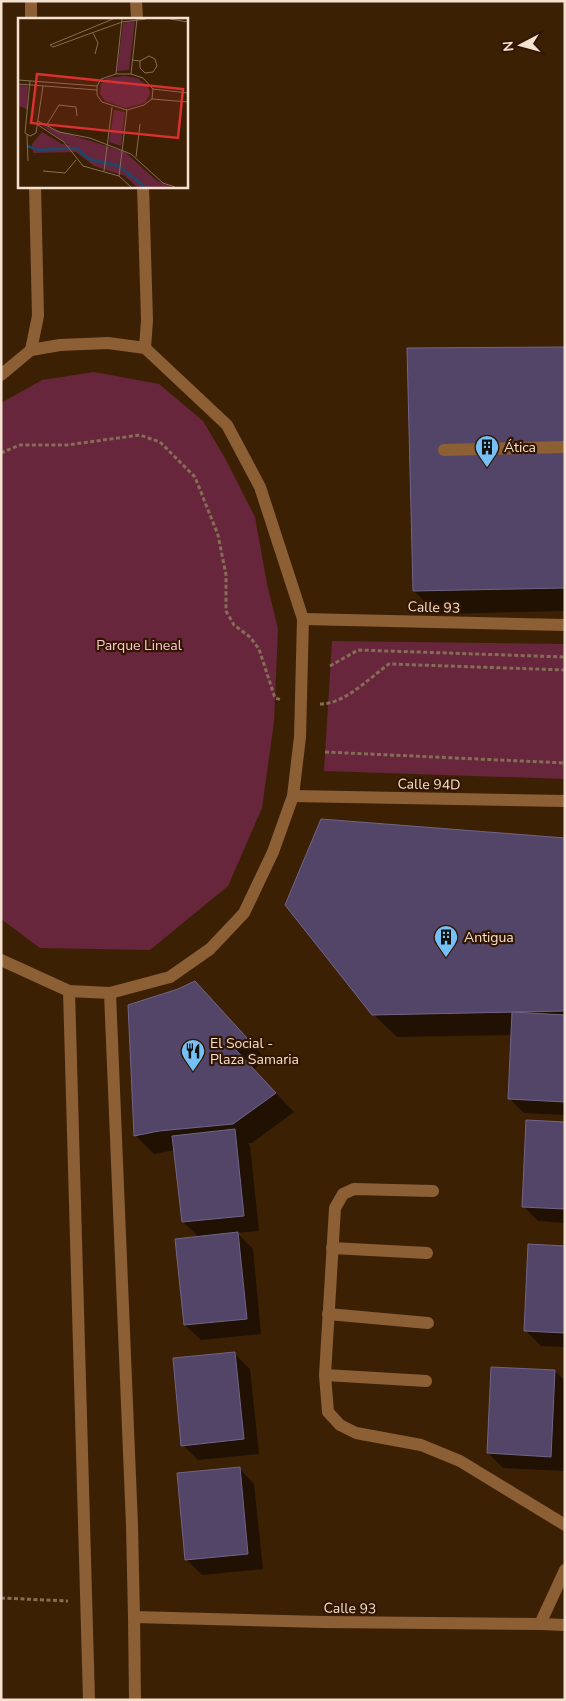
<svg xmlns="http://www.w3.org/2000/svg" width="566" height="1701" viewBox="0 0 566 1701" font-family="'Nunito Sans',sans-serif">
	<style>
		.green { fill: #67263c }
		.shadow { fill: #0007 }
		.building { fill: #534568; stroke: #716488 }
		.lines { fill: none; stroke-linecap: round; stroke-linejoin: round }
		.path { stroke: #866d56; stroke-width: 3; stroke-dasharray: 4 2.5; stroke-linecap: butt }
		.lane { stroke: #8d5f35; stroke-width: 12 }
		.street { stroke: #8d5f35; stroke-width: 12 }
		.labels { text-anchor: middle; stroke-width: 4.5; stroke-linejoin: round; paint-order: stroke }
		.poi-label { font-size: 14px; fill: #f4e1d1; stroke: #321600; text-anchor: start }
		.street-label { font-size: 14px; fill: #f4e1d1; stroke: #321600 }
		.park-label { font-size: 14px; fill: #fbc6d3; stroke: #321600 }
		.inset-river { fill: none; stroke: #194a6b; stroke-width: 2.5 }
		.inset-road { fill: none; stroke: #866d56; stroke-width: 1 }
		.view { fill: #d83130; fill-opacity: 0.15; stroke: #d83130; stroke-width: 2.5 }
		.inset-edge { fill: none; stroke: #f4e1d1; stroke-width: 2.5 }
	</style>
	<rect width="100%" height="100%" fill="#3c2004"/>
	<!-- green -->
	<g class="green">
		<polygon points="94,372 159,384 203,421 225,458 255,517 267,584 278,629 274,722 262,808 228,886 150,950 40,948 1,919 1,403 42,380"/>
		<polygon points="332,641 565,644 565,779 324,771"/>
	</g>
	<!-- shadow -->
	<g class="shadow">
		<polygon points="565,349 565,611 437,614 414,591"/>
		<polygon points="565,840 565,1115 524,1113 509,1098 512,1035 397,1037 373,1014"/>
		<polygon points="213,1002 265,1058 254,1070 294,1112 252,1143 248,1143 250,1146 259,1231 237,1233 253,1249 261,1334 201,1340 185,1325 199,1237 183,1222 175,1150 154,1154 135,1135"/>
		<polygon points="565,1123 565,1223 538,1221 523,1206"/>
		<polygon points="565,1247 565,1347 541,1346 525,1330"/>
		<polygon points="235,1354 250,1369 259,1454 198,1460 183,1445"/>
		<polygon points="555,1371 565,1381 565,1471 503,1468 488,1453"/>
		<polygon points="239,1468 254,1484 263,1569 202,1575 186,1559"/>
	</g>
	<!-- building -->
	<g class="building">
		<polygon points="565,347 565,588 413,591 407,348"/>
		<polygon points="321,819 565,838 565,1011 372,1015 285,905"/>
		<polygon points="195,981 247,1038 236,1050 276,1093 233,1124 159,1131 134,1136 128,1005 178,989"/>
		<polygon points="512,1012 565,1015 565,1102 508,1099"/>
		<polygon points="526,1120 565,1122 565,1209 522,1207"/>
		<polygon points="235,1129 244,1216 182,1222 172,1136"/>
		<polygon points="238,1232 247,1319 184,1325 175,1239"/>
		<polygon points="528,1244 565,1246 565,1333 524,1331"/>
		<polygon points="235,1352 244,1439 181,1446 173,1358"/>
		<polygon points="491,1367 555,1370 551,1457 487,1453"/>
		<polygon points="240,1467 248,1554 185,1560 177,1473"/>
	</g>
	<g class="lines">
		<!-- path -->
		<g class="path">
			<polyline points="1,453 20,445 67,445 140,435 160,442 195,477 218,535 226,575 226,611 234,625 250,637 259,649 275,698 282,700"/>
			<polyline points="330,666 358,650 565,657"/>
			<path d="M320 704C345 704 369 678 389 664L565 670"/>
			<polyline points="325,752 565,763"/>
			<polyline points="1,1598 68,1601"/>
		</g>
		<!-- lane -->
		<g class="lane">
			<polyline points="444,450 565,447"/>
			<polyline points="433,1191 354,1189 343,1194 335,1208 325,1375 328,1412 340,1425 356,1433 421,1445 460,1461 565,1525"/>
			<polyline points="332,1248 427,1253"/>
			<polyline points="328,1314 428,1323"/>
			<polyline points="325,1375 426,1381"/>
		</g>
		<!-- street -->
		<g class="street">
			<polyline points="31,1 31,19"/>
			<polyline points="136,1 137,19"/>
			<polyline points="143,186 147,320 145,348"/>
			<polyline points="31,350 38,316 35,186"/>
			<polyline points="1,375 31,350 60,345 108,343 145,348 227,425 260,487 303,619 300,737 293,796 273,852 244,913 210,949 170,977 110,993 69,991 1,960"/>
			<polyline points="303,619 565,625"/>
			<polyline points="293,796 565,801"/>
			<polyline points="69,991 89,1700"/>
			<polyline points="110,993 132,1525 134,1617 135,1700"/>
			<polyline points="134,1617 324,1622 540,1624 565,1625"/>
			<polyline points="540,1624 565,1570"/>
		</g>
	</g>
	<!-- icons -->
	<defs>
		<g id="building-pin" transform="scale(1.25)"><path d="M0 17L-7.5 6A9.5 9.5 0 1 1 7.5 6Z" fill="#75c0f6" stroke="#321600"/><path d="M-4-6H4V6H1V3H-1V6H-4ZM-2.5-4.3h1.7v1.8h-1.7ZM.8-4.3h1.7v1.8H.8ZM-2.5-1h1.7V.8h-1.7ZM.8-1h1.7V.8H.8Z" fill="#111"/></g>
		<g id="restaurant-pin" transform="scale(1.25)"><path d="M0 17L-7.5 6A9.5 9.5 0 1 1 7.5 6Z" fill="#75c0f6" stroke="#321600"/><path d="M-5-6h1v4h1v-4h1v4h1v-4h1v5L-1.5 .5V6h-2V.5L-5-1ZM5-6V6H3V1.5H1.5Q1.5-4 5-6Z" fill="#111"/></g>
	</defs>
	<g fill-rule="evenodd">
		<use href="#building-pin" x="487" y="447"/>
		<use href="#building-pin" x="446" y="937"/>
		<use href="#restaurant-pin" x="193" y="1051"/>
	</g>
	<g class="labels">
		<!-- poi labels -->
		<g class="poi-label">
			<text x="504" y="452">Ática</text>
			<text x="464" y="942">Antigua</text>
			<text x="210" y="1048">El Social -<tspan x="210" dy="16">Plaza Samaria</tspan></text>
		</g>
		<!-- street labels -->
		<g class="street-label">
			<text transform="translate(434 607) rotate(2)" y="5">Calle 93</text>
			<text transform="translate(429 784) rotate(1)" y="5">Calle 94D</text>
			<text transform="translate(350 1608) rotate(1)" y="5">Calle 93</text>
		</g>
		<!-- park labels -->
		<g class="park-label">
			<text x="139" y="650">Parque Lineal</text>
		</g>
	</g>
	<!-- overview -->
	<g transform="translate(18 18)">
		<rect width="170" height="170" fill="#3c2004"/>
		<path d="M117 3 111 52 99 53 105 5ZM106 58 119 60 130 68 132 76 127 85 108 90 87 83 82 76 83 66 89 60ZM0 67 10 68 9 91 0 88ZM96 92 107 94 103 128 91 124ZM23 107 107 134 138 162 153 169H119L107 158 76 148 58 134 15 135 14 126 24 114 44 126 51 127Z" fill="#67263c"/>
		<path class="inset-river" d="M9 128 21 132 58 130 71 141 101 148 127 169"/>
		<path class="inset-road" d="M95 1 32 27 35 29 104 4 128 1M152 1 170 4M75 15 80 25 77 36M114 42 122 43 131 38 137 41 139 48 135 54 127 55 122 50V43M98 56H113L125 60 135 71 134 81 126 87 109 92 84 84 79 77V68L83 61ZM98 56 104 1M113 56 119 1M0 62 79 68M12 63 7 115 12 118 18 115 25 68M0 66 79 72M135 71 170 75M134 81 170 84M20 103 41 114 72 120 113 136 145 165 157 169M20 107 46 124 65 148 101 158 113 169M28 108 41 87 58 89 59 98M9 117 10 143M118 139 122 106M25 153 47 155 58 142M86 153 94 89M101 158 109 92"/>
		<path class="view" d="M19 56 165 71 160 120 13 105Z"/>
		<rect width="170" height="170" class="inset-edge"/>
	</g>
	<!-- border -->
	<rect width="566" height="1701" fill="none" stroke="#f4e1d1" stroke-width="5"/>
	<!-- north arrow -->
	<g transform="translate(521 45) rotate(264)" stroke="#321600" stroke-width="4" paint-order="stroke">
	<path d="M0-4L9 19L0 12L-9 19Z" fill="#f4e1d1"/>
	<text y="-8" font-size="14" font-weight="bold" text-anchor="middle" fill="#f4e1d1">N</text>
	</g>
</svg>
